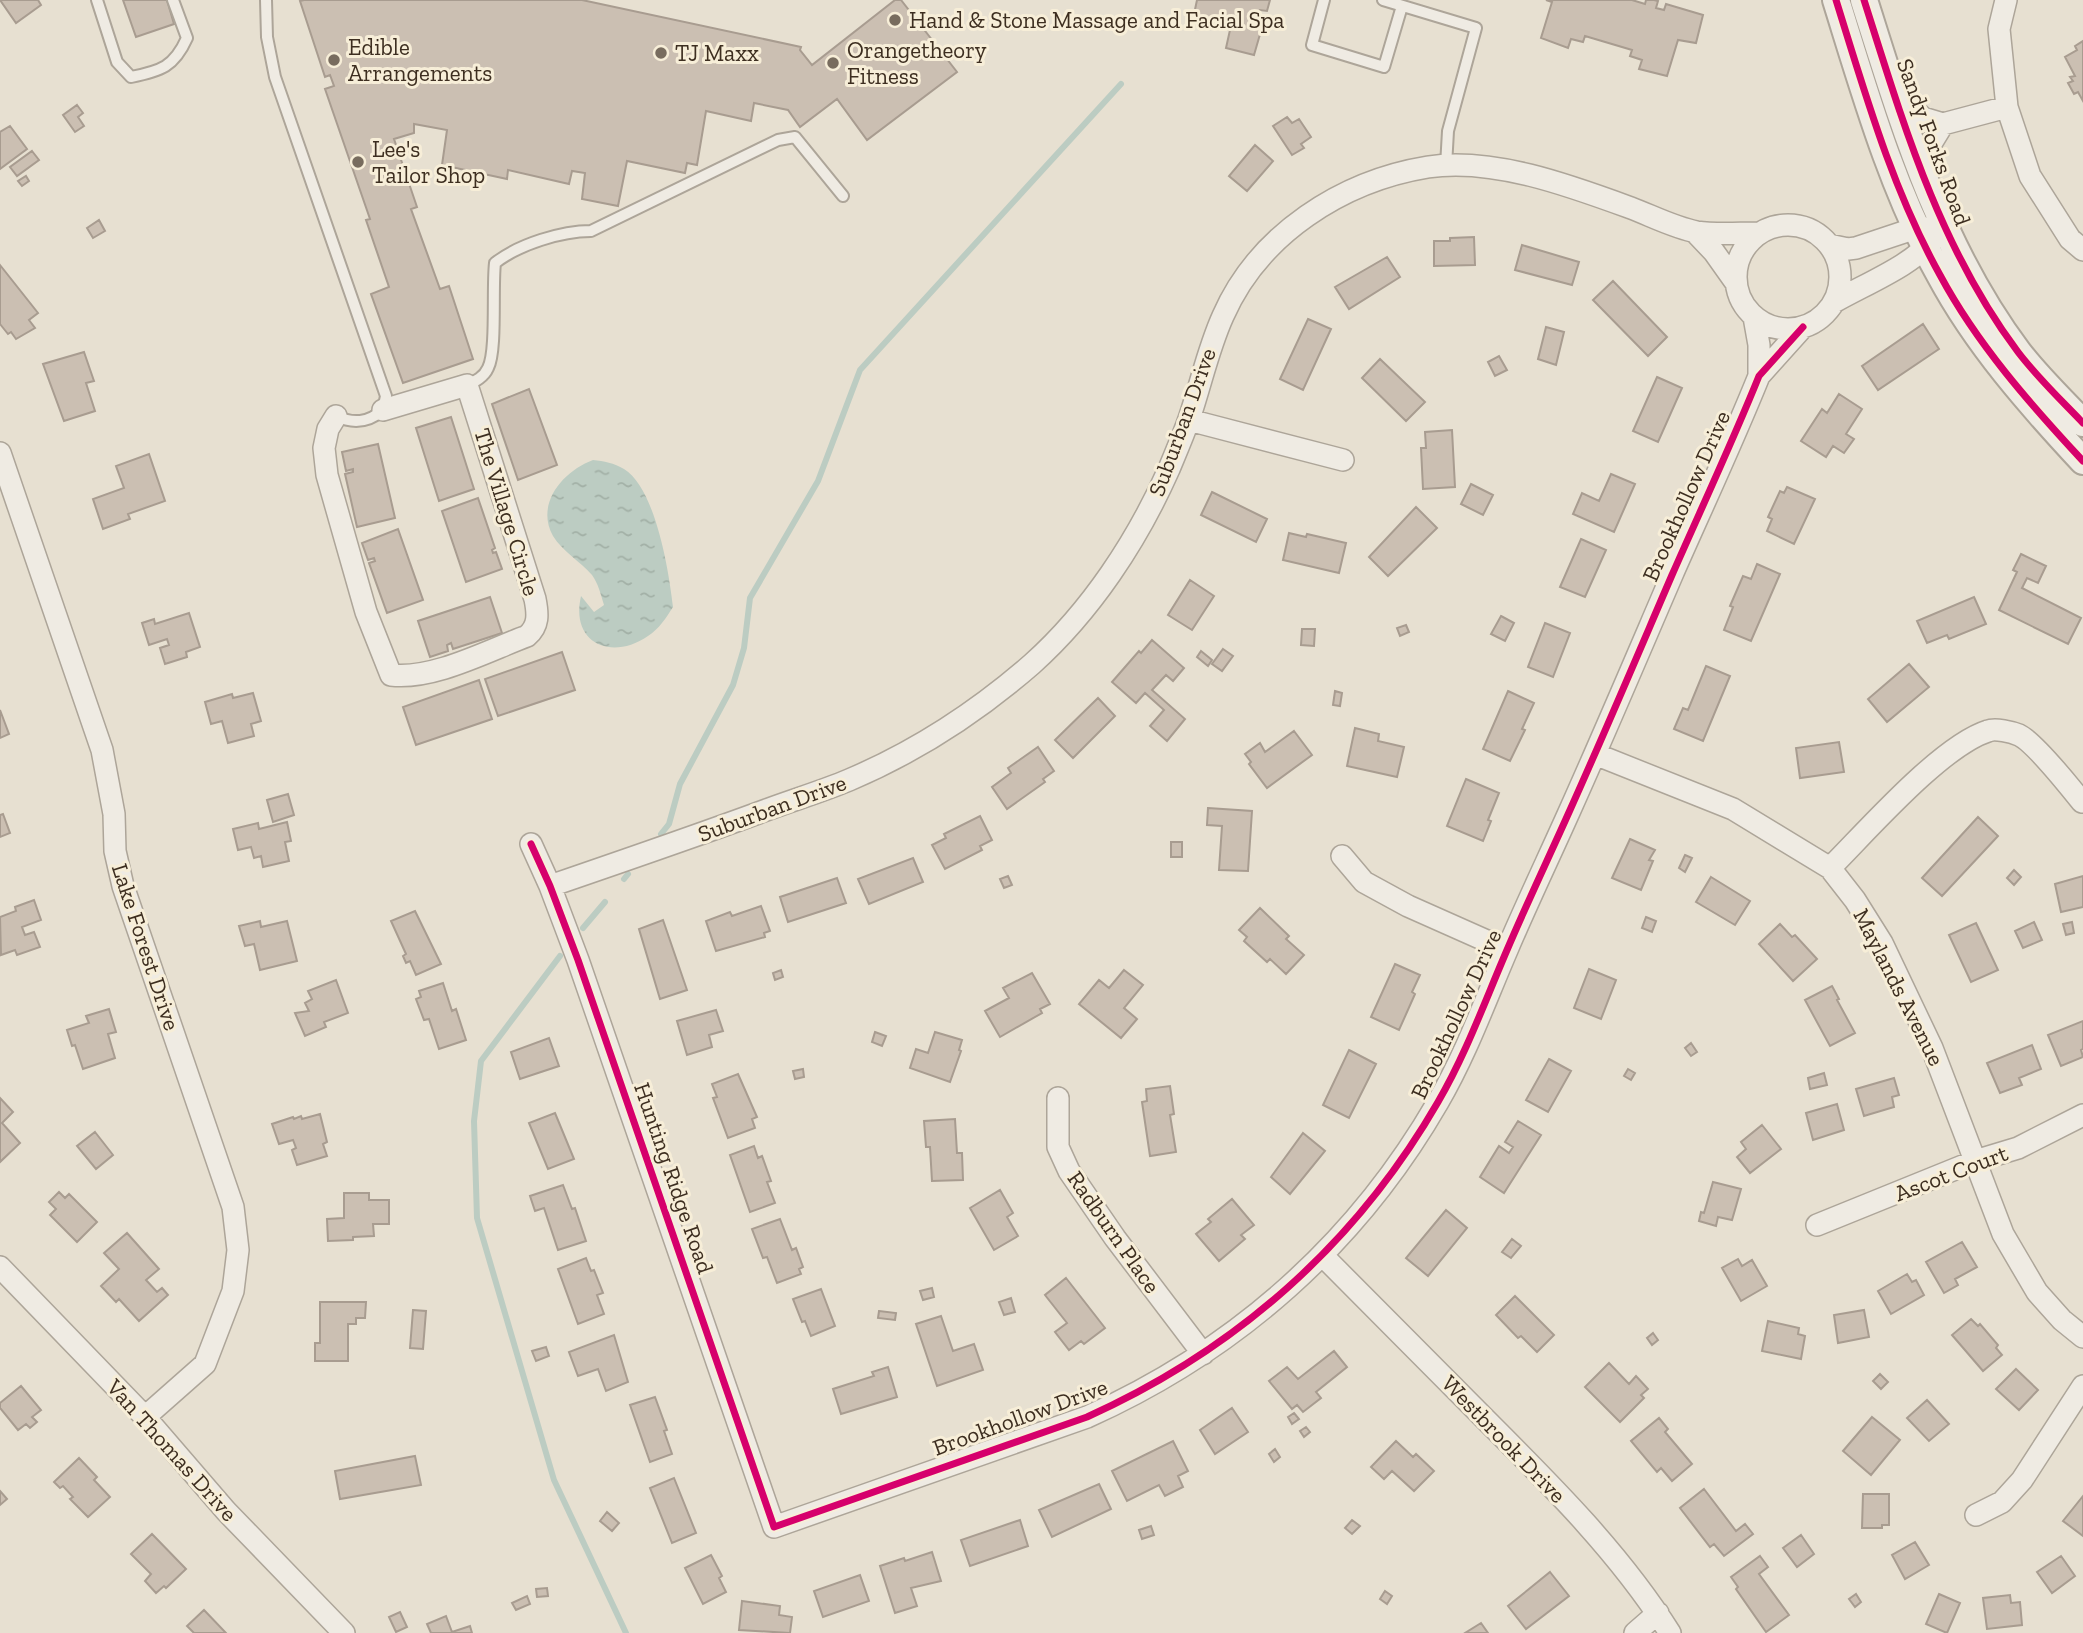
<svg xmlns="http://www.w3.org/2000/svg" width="2083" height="1633" font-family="'Zilla Slab',serif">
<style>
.water{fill:url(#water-ripples)}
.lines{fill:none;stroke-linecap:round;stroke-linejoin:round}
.stream{stroke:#bcccc2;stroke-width:6}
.building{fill:#cbbfb2;stroke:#a89c90;stroke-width:2}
.service-casing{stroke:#ada599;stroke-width:14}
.minor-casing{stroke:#ada599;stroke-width:24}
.tertiary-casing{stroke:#ada599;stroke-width:30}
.service{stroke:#efebe3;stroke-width:10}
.minor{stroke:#efebe3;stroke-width:21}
.tertiary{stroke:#efebe3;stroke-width:26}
.cycleway-casing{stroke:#f7eed8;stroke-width:11}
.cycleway{stroke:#d6006c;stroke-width:7}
.poi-dot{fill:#786c5e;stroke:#f7eed8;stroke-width:2.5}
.labels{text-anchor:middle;stroke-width:6;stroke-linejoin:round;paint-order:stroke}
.poi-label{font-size:23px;fill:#3d2e20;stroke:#f7eed8;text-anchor:start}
.street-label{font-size:23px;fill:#3d2e20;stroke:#f7eed8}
</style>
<defs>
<pattern id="water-ripples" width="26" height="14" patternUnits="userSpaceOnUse" patternTransform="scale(1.75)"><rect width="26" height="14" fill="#bcccc2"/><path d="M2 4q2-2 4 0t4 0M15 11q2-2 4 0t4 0" fill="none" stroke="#a2b0a6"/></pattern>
</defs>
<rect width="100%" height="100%" fill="#e7e0d1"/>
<path class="water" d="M593 460C604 461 614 463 624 469 656 489 669 572 673 607 666 618 659 629 648 636 612 661 570 644 581 596L594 612 604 605C601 595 598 583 592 575 581 562 562 551 553 536 535 504 563 471 593 460Z"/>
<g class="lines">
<path class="stream" d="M661 834 669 824 680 784 733 685 744 648 750 598 818 481 860 370 1121 84
M624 879 628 874
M583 928 605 902
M560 956 481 1061 474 1121 477 1218 554 1480 626 1633"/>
</g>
<path class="building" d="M0 0H38L41 5 16 23Z
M123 0H167L174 24 136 37Z
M304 0H582L801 47 800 50 812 65 895 0H901L957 72 867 140 837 99 800 127 788 110 754 103 751 121 706 111 697 165 687 163 685 173 627 161 618 206 582 199 585 173 572 171 569 184 508 170 507 179 442 165 447 130 414 124V133L394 139 417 207 411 209 440 289 449 286 473 359 403 383 371 294 389 287 366 220 370 219 325 89 334 86 330 75 325 77 300 1Z
M1197 0H1270L1267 11 1260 10 1259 15 1265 17 1254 55 1226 48 1230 30 1193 19Z
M1546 0H1632L1645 4 1646 0H1654L1658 1 1656 8 1664 10 1666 4 1703 15 1696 43 1678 40 1667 76 1639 69 1642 60 1630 56 1632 50 1585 36 1583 42 1571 39 1568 48 1541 38 1552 2Z
M2083 41V101L2078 92 2074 94 2068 83 2073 81 2070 77 2075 76 2065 57 2077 50 2075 46Z
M77 105 83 113 78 117 84 126 75 132 63 115Z
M1287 117 1292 123 1299 119 1311 137 1301 144 1304 148 1292 155 1273 126Z
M10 126 27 149 0 169V132Z
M1255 145 1273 161 1247 191 1229 176Z
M32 151 39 160 17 176 10 167Z
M26 176 29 181 22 186 18 181Z
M99 220 105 231 93 238 87 228Z
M1474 237 1475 265 1434 266V241H1450V238Z
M1522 245 1579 262 1572 285 1515 270Z
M1387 257 1400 277 1349 309 1335 287Z
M0 265 38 313 29 320 35 328 16 339 11 332 8 334 0 324Z
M1613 281 1667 337 1648 356 1593 300Z
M1308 319 1331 329 1303 390 1280 379Z
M1923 324 1939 349 1878 390 1862 366Z
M1546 327 1564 332 1556 365 1538 359Z
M84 352 94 381 86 383 95 411 64 421 43 364Z
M1499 356 1507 370 1495 376 1488 362Z
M1380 359 1425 402 1406 421 1362 378Z
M1657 377 1682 388 1658 442 1633 431Z
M529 389 557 465 518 480 492 404Z
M1839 394 1862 409 1846 434 1854 439 1844 453 1833 446 1826 457 1801 441 1822 409 1827 413Z
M451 417 474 489 439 501 416 428Z
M1452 430 1455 487 1423 489 1421 448H1426L1425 432Z
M378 444 395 518 357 527 345 474 353 472V469L346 471 342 452Z
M149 454 165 501 128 514 130 519 103 529 93 499 124 488 116 466Z
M1611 474 1635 484 1614 532 1573 514 1582 493 1599 501Z
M1471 484 1493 495 1483 515 1461 504Z
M1787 487 1815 499 1794 544 1767 531 1772 519 1768 517 1780 491 1784 493Z
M1212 492 1267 519 1256 542 1201 515Z
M478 498 495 548 492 550 493 553 496 552 502 569 466 582 442 511Z
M1416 507 1437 528 1388 576 1369 557Z
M398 529 423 600 387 613 369 563 375 561 374 558 368 560 362 543Z
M1289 533 1306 537 1307 534 1346 543 1339 573 1283 560Z
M1581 539 1606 550 1585 597 1560 587Z
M2021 554 2046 566 2038 583 2027 578 2022 588 2081 618 2068 644 1999 610 2017 572 2013 570Z
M1757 564 1780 574 1751 641 1724 630 1733 607 1730 606 1743 576 1751 579Z
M1190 580 1214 596 1192 630 1168 615Z
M490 597 502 633 453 649 451 643 447 645 448 651 430 657 418 621Z
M1974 597 1986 624 1949 639 1947 635 1927 643 1917 621Z
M189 613 200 647 186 652 187 657 165 664 160 648 169 645 167 639 149 645 142 623 154 619 155 624Z
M1501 616 1514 623 1505 641 1491 634Z
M1545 623 1570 633 1553 677 1528 667Z
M1406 625 1409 632 1400 636 1397 628Z
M1302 629H1315L1314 646 1301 645Z
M1152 640 1184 668 1173 681 1166 675 1152 690 1185 719 1167 741 1150 726 1164 710 1145 693 1136 703 1112 682 1139 651 1141 653Z
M1223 649 1233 656 1222 671 1212 664Z
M1201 651 1212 660 1208 666 1197 657Z
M562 652 575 690 498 716 485 679Z
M1909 664 1929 687 1887 722 1868 699Z
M1706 666 1730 676 1703 741 1674 729 1683 708 1688 710Z
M479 680 492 719 416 745 403 707Z
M1335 691 1342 693 1340 706 1333 705Z
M1508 691 1534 703 1522 729 1525 730 1510 761 1483 749Z
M253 693 261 721 251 724 254 736 228 743 222 721 211 724 205 702 232 694 233 698Z
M1098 698 1115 716 1073 758 1055 740Z
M0 710 9 734 0 738Z
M1355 728 1379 734 1378 741 1404 747 1397 777 1347 766Z
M1294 731 1312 755 1267 788 1249 764 1251 762 1245 754 1260 743 1265 752Z
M1839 742 1844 772 1800 778 1796 748Z
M1038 747 1054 771 1043 779 1045 782 1007 809 992 787 1011 773 1008 768Z
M1466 779 1499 793 1488 820 1491 821 1483 841 1447 826Z
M288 794 294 815 273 822 267 800Z
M1208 808 1252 811 1248 871 1219 870 1222 826 1207 825Z
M3 814 10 833 0 837V815Z
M980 816 992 840 980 846 982 850 945 869 932 845 946 838 944 834Z
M1978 817 1998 836 1942 896 1922 878Z
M287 822 291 841 285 842 289 861 263 867 261 856 254 858 251 847 238 850 233 829 258 823 259 829Z
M1630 839 1655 850 1649 860 1653 861 1641 890 1612 878Z
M1171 842H1182V857H1171Z
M1685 855 1692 858 1685 872 1679 868Z
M913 858 923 882 869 904 858 879Z
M2014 870 2021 877 2014 885 2007 878Z
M1008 876 1012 885 1004 888 1000 879Z
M2083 876V907L2061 912 2055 884Z
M1711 877 1750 901 1735 925 1696 902Z
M837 878 846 903 788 922 780 897Z
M34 900 41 920 22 927 25 935 34 932 40 947 17 955 15 950 1 955 0 917 16 911 15 907Z
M761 906 770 931 764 933 765 937 716 951 706 921 730 912 732 916Z
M1260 908 1289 936 1286 939 1304 955 1286 974 1270 959 1267 962 1244 941 1247 937 1239 930Z
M415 911 441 964 416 975 410 961 406 963 403 956 406 954 391 921Z
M1646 917 1656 921 1652 932 1642 928Z
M663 920 687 990 660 999 639 929Z
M260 921 261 927 287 921 297 961 260 970 254 944 245 946 239 926Z
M2034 922 2042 940 2023 948 2015 931Z
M2072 922 2074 933 2066 935 2063 924Z
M1976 923 1998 970 1971 982 1949 935Z
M1780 924 1792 937 1795 935 1817 959 1793 981 1759 944Z
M1395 964 1420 975 1412 992 1415 994 1399 1030 1371 1017Z
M1589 969 1616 980 1601 1019 1574 1008Z
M781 970 783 977 775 980 773 973Z
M1124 970 1143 985 1124 1008 1137 1019 1121 1038 1079 1004 1099 980 1109 988Z
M1032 973 1050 1004 1040 1009 1042 1013 1000 1037 985 1011 1009 998 1003 988Z
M336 980 348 1013 324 1022 326 1027 305 1036 295 1013 309 1011 305 1003 312 999 308 991Z
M443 983 452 1011 456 1009 466 1040 439 1049 429 1019 424 1020 416 999 421 997 419 991Z
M1832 986 1839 999 1837 1000 1855 1033 1830 1046 1805 1000Z
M109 1009 116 1032 108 1034 115 1058 83 1069 75 1045 72 1046 67 1030 89 1023 86 1016Z
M716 1010 723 1031 709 1035 712 1047 687 1055 677 1021Z
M2083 1021V1049L2081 1050 2083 1057 2061 1066 2048 1035Z
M875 1032 886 1036 882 1046 872 1042Z
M935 1032 962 1040 959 1050 961 1051 950 1082 910 1068 916 1049 928 1053Z
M549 1038 559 1066 520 1079 511 1052Z
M1691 1043 1697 1052 1691 1056 1685 1048Z
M2032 1045 2041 1069 2019 1078 2022 1085 2000 1093 1987 1063Z
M1349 1050 1376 1064 1349 1118 1323 1105Z
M1549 1059 1571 1071 1548 1112 1526 1100Z
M803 1069 804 1077 795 1079 793 1071Z
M1628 1069 1635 1073 1631 1080 1624 1076Z
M1824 1073 1827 1085 1810 1089 1808 1078Z
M738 1074 757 1117 752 1119 755 1128 728 1138 713 1098 717 1097 712 1084Z
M1894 1078 1899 1095 1892 1097 1894 1107 1864 1116 1856 1089Z
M1170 1086 1174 1114 1170 1115 1176 1152 1150 1156 1142 1102 1147 1101 1146 1089Z
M0 1098 13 1112 2 1123 20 1143 0 1162Z
M1837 1104 1844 1130 1813 1140 1806 1113Z
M555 1113 574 1159 548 1169 529 1123Z
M320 1114 327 1142 323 1144 327 1156 297 1165 292 1150 296 1148 293 1140 279 1144 272 1124 293 1117 294 1119 301 1116 302 1119Z
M955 1119 957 1153H962L963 1180 932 1181 930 1147H926L924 1121Z
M1518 1121 1541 1135 1504 1193 1480 1177 1499 1146 1509 1153 1513 1147 1505 1142Z
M1762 1125 1781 1149 1750 1173 1737 1157 1746 1149 1741 1142Z
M95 1132 113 1155 96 1169 77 1146Z
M1303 1133 1325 1151 1290 1194 1271 1177Z
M754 1146 758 1158 762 1156 771 1181 767 1182 775 1203 750 1212 730 1155Z
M1713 1182 1741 1189 1732 1220 1718 1217 1716 1226 1699 1221 1701 1212 1704 1213Z
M563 1185 572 1209 575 1208 586 1241 558 1250 544 1208 535 1211 530 1196Z
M1000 1190 1013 1213 1007 1217 1018 1236 994 1250 970 1208Z
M59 1192 65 1198 69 1194 97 1222 77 1242 50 1215 56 1209 49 1202Z
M344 1193H369V1200H389V1224H373L374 1236 353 1237V1240L328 1241 327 1219 344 1218Z
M1232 1199 1254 1225 1241 1235 1245 1239 1219 1261 1196 1234 1211 1222 1208 1219Z
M1446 1210 1467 1228 1428 1276 1406 1258Z
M780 1219 792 1250 796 1248 803 1267 799 1269 801 1274 777 1283 767 1257 763 1258 752 1229Z
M127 1233 159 1269 146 1280 157 1292 162 1288 168 1295 139 1321 119 1299 116 1302 101 1286 119 1269 104 1253Z
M1512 1239 1521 1246 1511 1258 1502 1252Z
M1962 1242 1977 1267 1955 1279 1958 1285 1944 1293 1926 1262Z
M586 1258 591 1271 594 1270 603 1293 597 1295 604 1314 578 1324 558 1269Z
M1738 1259 1742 1266 1752 1260 1767 1286 1741 1301 1722 1268Z
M1907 1274 1912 1282 1916 1280 1924 1295 1891 1314 1878 1291Z
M1066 1278 1105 1328 1084 1344 1081 1341 1069 1350 1055 1332 1067 1323 1045 1295Z
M932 1288 934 1297 923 1300 920 1291Z
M821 1289 835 1326 811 1336 805 1321 802 1322 793 1299Z
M1515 1296 1554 1335 1537 1352 1521 1336 1518 1338 1496 1315Z
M1011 1298 1015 1312 1004 1315 999 1302Z
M320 1302H366L365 1318H356V1324H348V1361H315V1343H320Z
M413 1310 426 1311 423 1349 410 1348Z
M1864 1310 1869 1337 1838 1343 1834 1315Z
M879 1311 896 1313 895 1320 878 1318Z
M941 1316 953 1351 974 1344 983 1370 937 1386 916 1324Z
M1971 1319 1978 1326 1980 1324 1998 1345 1996 1348 2002 1355 1983 1371 1952 1335Z
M1768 1321 1799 1328 1798 1334 1805 1336 1801 1359 1762 1351Z
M1653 1333 1658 1340 1652 1345 1647 1338Z
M614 1335 628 1382 606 1391 598 1369 578 1376 569 1352Z
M546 1347 549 1356 536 1361 532 1351Z
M1334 1351 1347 1367 1316 1392 1321 1398 1303 1412 1297 1405 1292 1409 1269 1381 1287 1367 1298 1379Z
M1609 1363 1629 1384 1636 1376 1648 1389 1641 1395 1644 1398 1620 1422 1585 1387Z
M888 1367 897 1397 841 1414 833 1389 874 1376 872 1372Z
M2016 1369 2038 1390 2019 1410 1996 1389Z
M1880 1374 1888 1382 1881 1389 1873 1381Z
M21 1386 41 1410 32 1417 37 1422 30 1428 26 1424 18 1430 0 1408V1403Z
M655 1397 667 1430 664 1431 672 1454 650 1462 630 1405Z
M1927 1400 1949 1424 1929 1441 1907 1418Z
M1232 1408 1248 1432 1215 1454 1200 1430Z
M1294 1413 1299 1419 1292 1424 1288 1417Z
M1872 1417 1900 1440 1871 1475 1843 1451Z
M1659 1418 1668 1429 1665 1432 1692 1464 1672 1481 1661 1468 1657 1472 1631 1441Z
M1306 1427 1310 1432 1304 1437 1300 1431Z
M1173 1441 1188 1471 1178 1476 1183 1487 1165 1496 1159 1485 1127 1501 1112 1471Z
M1396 1441 1413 1457 1416 1454 1434 1471 1414 1491 1392 1471 1384 1479 1371 1467Z
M1275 1449 1280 1457 1274 1462 1269 1454Z
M415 1456 421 1485 340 1499 335 1471Z
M79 1458 97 1477 94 1480 110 1497 88 1517 70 1499 73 1497 63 1486 60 1488 54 1482Z
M674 1478 696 1533 672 1543 650 1488Z
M1099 1484 1111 1509 1052 1537 1039 1510Z
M1704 1489 1736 1531 1745 1524 1753 1534 1724 1556 1714 1544 1710 1547 1680 1508Z
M0 1491 7 1499 0 1505Z
M1863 1494H1889V1525H1882V1528H1862Z
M2083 1496V1536L2063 1521Z
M607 1512 619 1523 612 1531 600 1521Z
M1020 1520 1028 1546 970 1566 961 1540Z
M1352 1520 1360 1526 1352 1534 1345 1528Z
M1151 1526 1154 1535 1142 1539 1139 1530Z
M152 1534 186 1569 166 1588 164 1586 156 1593 145 1581 151 1574 131 1554Z
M1801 1535 1814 1554 1797 1567 1783 1548Z
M1915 1542 1929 1565 1905 1579 1892 1555Z
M932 1552 941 1581 911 1588 917 1606 895 1613 880 1566 904 1558 905 1561Z
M711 1555 722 1576 719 1578 726 1592 703 1604 685 1568Z
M1760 1556 1768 1567 1759 1574 1789 1615 1766 1632 1736 1589 1738 1587 1731 1577Z
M2061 1556 2075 1576 2052 1593 2037 1572Z
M1550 1572 1569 1596 1526 1629 1508 1606Z
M860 1575 869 1601 823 1617 814 1591Z
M547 1588 548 1596 537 1597 536 1589Z
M1385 1591 1392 1596 1387 1604 1380 1599Z
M1856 1594 1861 1602 1855 1607 1849 1599Z
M1939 1594 1960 1603 1947 1633 1926 1624Z
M2010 1595 2011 1603 2020 1602 2022 1625 1987 1629 1983 1598Z
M527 1596 530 1604 516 1610 512 1603Z
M742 1601 780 1606 779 1615 792 1617 790 1633 739 1630Z
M204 1610 226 1633H194L187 1626Z
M400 1612 407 1627 396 1632 389 1617Z
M446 1616 452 1632 470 1626 472 1633H431L427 1624Z
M1481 1623 1488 1633H1465Z"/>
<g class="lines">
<g class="service-casing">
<path id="service" d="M97 0 117 62 131 77C161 71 174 67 187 38L173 0
M266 0 267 37 275 77 386 396 383 410C368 423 353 424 336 416
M1324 0 1312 45 1384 67 1402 6
M1383 0 1476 28 1448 131 1446 166
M467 385C476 381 484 377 488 368 497 351 492 288 495 263 519 244 562 231 591 231L778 140 795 137 843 196"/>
</g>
<g class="minor-casing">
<path id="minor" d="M2006 0 1999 29 2007 107 2030 176 2070 239 2083 250
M1894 91 1923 118 1943 124 2007 107
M1921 174 1932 142 1943 124
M1736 277a52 52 0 1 1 104 0a52 52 0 1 1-104 0Z
M1695 232 1714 252 1736 283
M1829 245 1848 249 1856 248 1916 228H1930
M1834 302C1865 284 1914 265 1935 237
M1754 317 1759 345V376
M336 416 328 429 324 448 327 475 366 612 391 675C433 680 487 651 527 636 539 626 538 614 535 599L467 385 383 410
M1189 420 1343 460
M0 453 102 750 114 814 115 851 123 886 233 1207 238 1250 233 1291 205 1364 145 1417
M1595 754 1733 809 1830 868 1855 900 1882 943 1932 1048 2003 1234 2037 1292 2062 1320 2083 1337
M531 844 550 886 578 960 774 1527 1087 1417C1236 1350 1356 1244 1438 1102 1466 1054 1485 1001 1507 950 1527 903 1549 857 1570 810 1605 732 1638 654 1672 575 1701 509 1732 443 1759 376L1803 327
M1342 856 1364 882 1408 906 1507 950
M1830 868C1868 830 1941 746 1988 731 1995 728 2012 732 2019 735 2034 742 2070 787 2082 802
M550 886C623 861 696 836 769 809 796 799 823 791 849 780 915 752 978 711 1032 664 1091 611 1137 541 1169 469 1176 452 1183 436 1189 419 1201 384 1208 349 1223 316 1259 234 1342 181 1428 167 1493 157 1571 186 1631 208 1652 216 1675 228 1697 232 1716 235 1738 233 1759 233
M1058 1098V1147L1069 1171 1115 1238 1203 1354
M1817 1225 1975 1161 2018 1148 2083 1115
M1323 1256C1378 1312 1434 1367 1489 1423 1554 1488 1621 1555 1670 1633
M0 1267 145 1417 226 1511 344 1633
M1976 1515 2002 1502 2022 1480 2083 1386
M1635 1633 1658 1613"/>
</g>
<g class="tertiary-casing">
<path id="tertiary" d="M1836 0C1865 93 1892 189 1940 275 1977 344 2030 404 2083 461
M1864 0C1903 123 1939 247 2018 352 2037 377 2061 400 2083 423"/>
</g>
<use href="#service" class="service"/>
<use href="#minor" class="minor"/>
<use href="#tertiary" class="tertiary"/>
<g class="cycleway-casing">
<path id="cycleway" d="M1836 0C1865 93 1892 189 1940 275 1977 344 2030 404 2083 461
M1864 0C1903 123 1939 247 2018 352 2037 377 2061 400 2083 423
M531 844 550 886 578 960 774 1527 1087 1417C1236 1350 1356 1244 1438 1102 1466 1054 1485 1001 1507 950 1527 903 1549 857 1570 810 1605 732 1638 654 1672 575 1701 509 1732 443 1759 376L1803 327"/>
</g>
<use href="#cycleway" class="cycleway"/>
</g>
<g class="poi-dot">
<circle cx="895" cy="20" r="7"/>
<circle cx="661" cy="53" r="7"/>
<circle cx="334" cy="60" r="7"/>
<circle cx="833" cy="63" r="7"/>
<circle cx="358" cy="162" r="7"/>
</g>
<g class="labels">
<g class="poi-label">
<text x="909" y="28">Hand &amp; Stone Massage and Facial Spa</text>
<text x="348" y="55">Edible<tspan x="348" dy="26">Arrangements</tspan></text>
<text x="847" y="58">Orangetheory<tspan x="847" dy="26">Fitness</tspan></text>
<text x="675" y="61">TJ Maxx</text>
<text x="372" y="157">Lee's<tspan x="372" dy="26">Tailor Shop</tspan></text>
</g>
<g class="street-label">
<text transform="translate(1934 142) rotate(70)" y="8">Sandy Forks Road</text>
<text transform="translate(1182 422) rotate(-70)" y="8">Suburban Drive</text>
<text transform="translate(1686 496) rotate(-66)" y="8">Brookhollow Drive</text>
<text transform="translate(507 512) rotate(73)" y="8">The Village Circle</text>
<text transform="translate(772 808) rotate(-20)" y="8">Suburban Drive</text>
<text transform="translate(146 947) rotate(72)" y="8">Lake Forest Drive</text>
<text transform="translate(1899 987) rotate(63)" y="8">Maylands Avenue</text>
<text transform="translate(1456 1014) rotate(-65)" y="8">Brookhollow Drive</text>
<text transform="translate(1951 1173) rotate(-21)" y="8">Ascot Court</text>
<text transform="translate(674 1178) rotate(71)" y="8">Hunting Ridge Road</text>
<text transform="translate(1114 1232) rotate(55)" y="8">Radburn Place</text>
<text transform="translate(1020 1417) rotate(-20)" y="8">Brookhollow Drive</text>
<text transform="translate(1504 1439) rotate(46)" y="8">Westbrook Drive</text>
<text transform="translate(172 1450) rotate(48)" y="8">Van Thomas Drive</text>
</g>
</g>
</svg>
